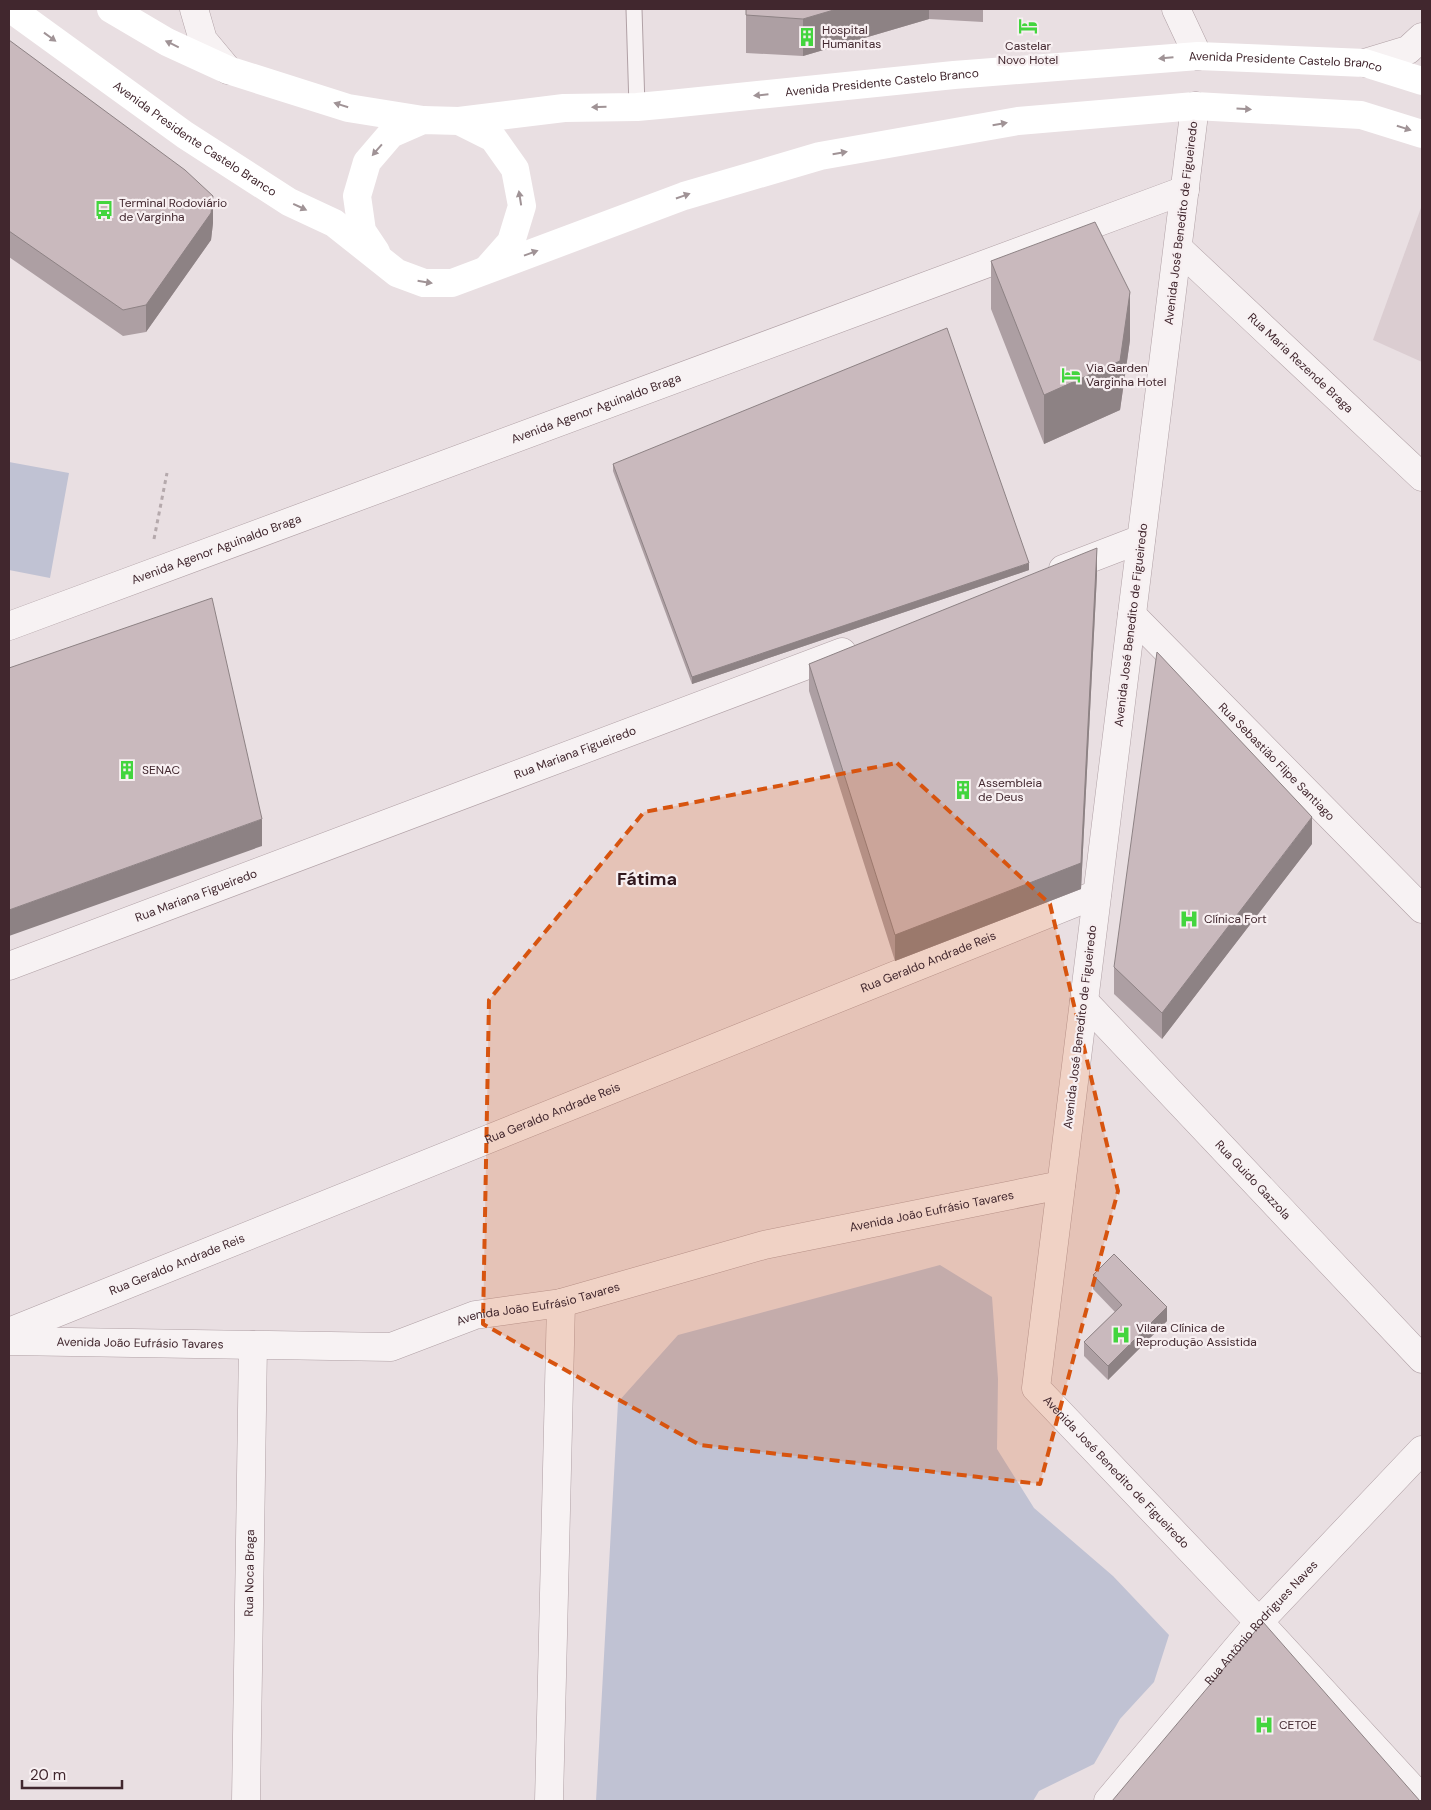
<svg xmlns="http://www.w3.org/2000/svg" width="1431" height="1810" font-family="'DM Sans',sans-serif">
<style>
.built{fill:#dbcdd1}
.green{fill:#c0c2d3}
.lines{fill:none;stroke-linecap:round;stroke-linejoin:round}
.service-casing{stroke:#b0a0a5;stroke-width:17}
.minor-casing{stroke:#b0a0a5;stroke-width:29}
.path{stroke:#b5a9ac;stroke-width:3;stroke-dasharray:4 4;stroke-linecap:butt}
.service{stroke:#f7f2f3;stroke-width:15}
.minor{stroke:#f7f2f3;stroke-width:28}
.secondary{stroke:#fff;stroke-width:28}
.wall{fill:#ad9fa3}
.shaded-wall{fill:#8d8284}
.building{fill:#c9b9bd;stroke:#8d8284}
.oneway{fill:#a09396}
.marked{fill:#d7540f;fill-opacity:0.2;stroke:#d7540f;stroke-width:4;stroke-dasharray:10 6;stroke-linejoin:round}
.labels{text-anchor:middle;stroke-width:4.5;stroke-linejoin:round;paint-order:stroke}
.poi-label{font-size:12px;fill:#41272e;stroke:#f7eff1;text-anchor:start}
.street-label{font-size:12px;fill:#41272e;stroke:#f7eff1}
.district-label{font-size:18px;font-weight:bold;fill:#32191f;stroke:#f7eff1}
</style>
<rect width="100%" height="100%" fill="#e9dfe2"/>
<path class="built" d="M1422 205V362L1373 340Z"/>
<path class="green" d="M9 462 69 473 50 578 9 570Z
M940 1265 992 1297 998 1379 997 1449 1034 1508 1113 1576 1169 1635 1154 1682 1120 1719 1094 1764 1039 1791 1033 1801H596L618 1402 678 1335Z"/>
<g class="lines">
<g class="service-casing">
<path id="service" d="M634 9 637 107"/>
</g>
<g class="minor-casing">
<g id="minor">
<path d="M194 9 203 40 228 70"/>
<path d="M1176 9 1198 56"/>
<path d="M1365 63 1408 50 1422 37"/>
<path id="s1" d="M1195 106 1036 1388 1259 1622 1422 1799"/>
<path id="s2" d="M1178 248 1422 477"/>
<path d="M1063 569 1141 539"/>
<path id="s3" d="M1132 615 1422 909"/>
<path id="s4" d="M9 626 1185 190"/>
<path id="s5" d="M9 966 842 652"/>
<path id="s6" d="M1084 1001 1422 1359"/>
<path id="s7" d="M9 1332 1097 894"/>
<path id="s8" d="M9 1341 391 1347 475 1315 561 1303 764 1245 1061 1185"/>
<path id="s9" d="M246 1801 253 1345"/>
<path d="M549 1801 561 1303"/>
<path id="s10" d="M1108 1801 1259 1622 1422 1450"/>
</g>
</g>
<path class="path" d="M154 539 167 473"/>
<use href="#service" class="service"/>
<use href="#minor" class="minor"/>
<g class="secondary">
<path id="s11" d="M11 9 185 135 289 202 334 223 397 273 424 283H452L684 196 820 156 1018 121 1195 106 1361 115 1422 134"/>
<path d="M111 9 167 42 228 70 348 108 423 120"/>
<path id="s12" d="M459 121 564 108 637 107 670 104 954 75 1198 56 1365 63 1422 81"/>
<path d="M376 252 362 231 357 196 367 162 391 134 423 120 459 121 493 138 515 169 522 206 511 242 488 268"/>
</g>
</g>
<path class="wall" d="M746 9H983V22L929 19 803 56 746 53Z
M9 40 213 223 211 240 146 332 123 336 9 257Z
M991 261 1130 340 1120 410 1044 444 991 309Z
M613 464 1029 570 692 684 613 471Z
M1097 574 1081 889 895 961 809 691V664Z
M1312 844 1162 1039 1114 994V967Z
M1093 1275 1167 1321 1108 1380 1084 1356V1342L1115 1312 1093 1289Z"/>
<path class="shaded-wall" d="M837 9H929V19L803 56V19Z
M213 196V223L211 240 146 332V305Z
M1130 292V340L1120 410 1044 444V395Z
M1097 548V574L1081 889 895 961V935Z
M1029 563V570L692 684V677Z
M1312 817V844L1162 1039V1013Z
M262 819V846L9 936V910Z
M1167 1307V1321L1108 1380V1366Z"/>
<path class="building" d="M746 9H837L803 19 746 15Z
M9 40 185 170 213 196 211 213 146 305 123 310 9 231Z
M1095 222 1130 292 1120 361 1044 395 991 261Z
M947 328 1029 563 692 677 613 464Z
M1097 548 1081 863 895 935 809 664Z
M212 598 262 819 9 910V668Z
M1157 652 1312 817 1162 1013 1114 967Z
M1114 1254 1167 1307 1108 1366 1084 1342 1122 1305 1093 1275Z
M1263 1622 1420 1801H1112Z"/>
<defs><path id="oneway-solid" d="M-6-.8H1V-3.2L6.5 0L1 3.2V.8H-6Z" transform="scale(1.25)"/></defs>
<g class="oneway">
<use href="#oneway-solid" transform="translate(50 37) rotate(36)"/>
<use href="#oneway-solid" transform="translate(172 44) rotate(-154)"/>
<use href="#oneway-solid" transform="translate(1166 58) rotate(175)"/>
<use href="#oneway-solid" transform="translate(761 95) rotate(174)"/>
<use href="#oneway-solid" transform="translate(341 105) rotate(-163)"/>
<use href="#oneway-solid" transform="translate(599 107) rotate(179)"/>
<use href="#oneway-solid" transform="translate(1244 109) rotate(3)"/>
<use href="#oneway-solid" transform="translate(1000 124) rotate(-10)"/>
<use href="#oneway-solid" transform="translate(1404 128) rotate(17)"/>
<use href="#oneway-solid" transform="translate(377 150) rotate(131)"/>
<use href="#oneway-solid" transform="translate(840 153) rotate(-10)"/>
<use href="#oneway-solid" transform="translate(683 196) rotate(-19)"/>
<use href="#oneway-solid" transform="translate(520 198) rotate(-99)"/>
<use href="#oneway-solid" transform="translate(300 207) rotate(25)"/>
<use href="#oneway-solid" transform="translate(531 253) rotate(-20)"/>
<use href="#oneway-solid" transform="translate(425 282) rotate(9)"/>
</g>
<path class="marked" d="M897 763 1050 904 1118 1191 1040 1484 700 1445 483 1324 489 1000 644 812Z"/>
<defs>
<g id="hotel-bare" transform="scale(1.5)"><path d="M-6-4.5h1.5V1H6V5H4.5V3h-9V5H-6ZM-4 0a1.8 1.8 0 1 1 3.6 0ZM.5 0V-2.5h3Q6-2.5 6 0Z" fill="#43d53e" stroke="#f7eff1" stroke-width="2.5" paint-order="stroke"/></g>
<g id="building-bare" transform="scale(1.5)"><path d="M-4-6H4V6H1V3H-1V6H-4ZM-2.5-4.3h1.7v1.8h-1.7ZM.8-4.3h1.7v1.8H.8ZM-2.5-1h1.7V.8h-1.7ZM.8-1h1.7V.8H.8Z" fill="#43d53e" stroke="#f7eff1" stroke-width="2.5" paint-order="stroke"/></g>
<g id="bus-bare" transform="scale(1.5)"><path d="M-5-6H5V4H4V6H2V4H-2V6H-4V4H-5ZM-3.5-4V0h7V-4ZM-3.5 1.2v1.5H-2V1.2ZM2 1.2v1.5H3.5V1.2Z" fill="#43d53e" stroke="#f7eff1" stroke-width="2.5" paint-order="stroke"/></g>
<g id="hospital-bare" transform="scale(1.5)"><path d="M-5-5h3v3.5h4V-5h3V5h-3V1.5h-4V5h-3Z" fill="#43d53e" stroke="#f7eff1" stroke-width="2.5" paint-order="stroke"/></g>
</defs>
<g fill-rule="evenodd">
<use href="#hotel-bare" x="1028" y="26"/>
<use href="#building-bare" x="807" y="37"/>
<use href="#bus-bare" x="104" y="210"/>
<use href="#hotel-bare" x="1071" y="375"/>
<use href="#building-bare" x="127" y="770"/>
<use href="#building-bare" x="963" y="790"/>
<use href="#hospital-bare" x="1189" y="919"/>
<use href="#hospital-bare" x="1121" y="1335"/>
<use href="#hospital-bare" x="1264" y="1725"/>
</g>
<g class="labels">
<g class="poi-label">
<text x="822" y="34">Hospital<tspan x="822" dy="14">Humanitas</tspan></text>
<text x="1028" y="50" text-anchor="middle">Castelar<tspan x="1028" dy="14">Novo Hotel</tspan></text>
<text x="119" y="207">Terminal Rodoviário<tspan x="119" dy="14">de Varginha</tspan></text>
<text x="1086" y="372">Via Garden<tspan x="1086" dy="14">Varginha Hotel</tspan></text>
<text x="142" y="774">SENAC</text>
<text x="978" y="787">Assembleia<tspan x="978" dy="14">de Deus</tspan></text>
<text x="1204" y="923">Clínica Fort</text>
<text x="1136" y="1332">Vilara Clínica de<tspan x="1136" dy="14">Reprodução Assistida</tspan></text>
<text x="1279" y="1729">CETOE</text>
</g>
<g class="street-label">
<text dy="4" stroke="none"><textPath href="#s12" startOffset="830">Avenida Presidente Castelo Branco</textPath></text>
<text dy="4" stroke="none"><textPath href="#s12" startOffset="425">Avenida Presidente Castelo Branco</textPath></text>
<text dy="4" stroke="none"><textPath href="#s11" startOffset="225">Avenida Presidente Castelo Branco</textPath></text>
<text transform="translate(1181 223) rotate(-83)" y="4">Avenida José Benedito de Figueiredo</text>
<text dy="4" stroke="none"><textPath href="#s2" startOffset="168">Rua Maria Rezende Braga</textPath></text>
<text dy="4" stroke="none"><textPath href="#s4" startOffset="626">Avenida Agenor Aguinaldo Braga</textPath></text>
<text dy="4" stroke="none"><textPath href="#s4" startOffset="221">Avenida Agenor Aguinaldo Braga</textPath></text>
<text transform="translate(1131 625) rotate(-83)" y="4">Avenida José Benedito de Figueiredo</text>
<text dy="4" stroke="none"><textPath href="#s5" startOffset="605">Rua Mariana Figueiredo</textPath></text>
<text dy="4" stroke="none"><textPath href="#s3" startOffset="206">Rua Sebastião Flipe Santiago</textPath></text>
<text dy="4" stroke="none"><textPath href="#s5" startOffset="200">Rua Mariana Figueiredo</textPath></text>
<text dy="4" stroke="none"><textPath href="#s7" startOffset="991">Rua Geraldo Andrade Reis</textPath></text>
<text transform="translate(1080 1027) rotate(-83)" y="4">Avenida José Benedito de Figueiredo</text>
<text dy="4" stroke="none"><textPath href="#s7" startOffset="586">Rua Geraldo Andrade Reis</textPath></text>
<text dy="4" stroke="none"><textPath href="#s6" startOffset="246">Rua Guido Gazzola</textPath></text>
<text dy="4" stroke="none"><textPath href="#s8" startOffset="941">Avenida João Eufrásio Tavares</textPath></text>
<text dy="4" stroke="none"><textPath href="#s7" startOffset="181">Rua Geraldo Andrade Reis</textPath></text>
<text dy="4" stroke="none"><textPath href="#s8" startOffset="536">Avenida João Eufrásio Tavares</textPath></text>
<text dy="4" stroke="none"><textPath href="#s8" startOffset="131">Avenida João Eufrásio Tavares</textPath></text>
<text dy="4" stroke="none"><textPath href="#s1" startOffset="1408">Avenida José Benedito de Figueiredo</textPath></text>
<text dy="4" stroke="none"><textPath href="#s9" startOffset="228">Rua Noca Braga</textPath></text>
<text dy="4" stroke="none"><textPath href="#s10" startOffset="235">Rua Antônio Rodrigues Naves</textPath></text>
</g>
<g class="district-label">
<text x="647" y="885">Fátima</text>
</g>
</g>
<rect width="1431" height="1810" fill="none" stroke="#41272e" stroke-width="20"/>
<path d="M22 1780v8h100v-8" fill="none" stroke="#41272e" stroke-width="2.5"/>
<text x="30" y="1780" font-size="15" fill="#41272e" stroke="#f7eff1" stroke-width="4" paint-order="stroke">20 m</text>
</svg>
